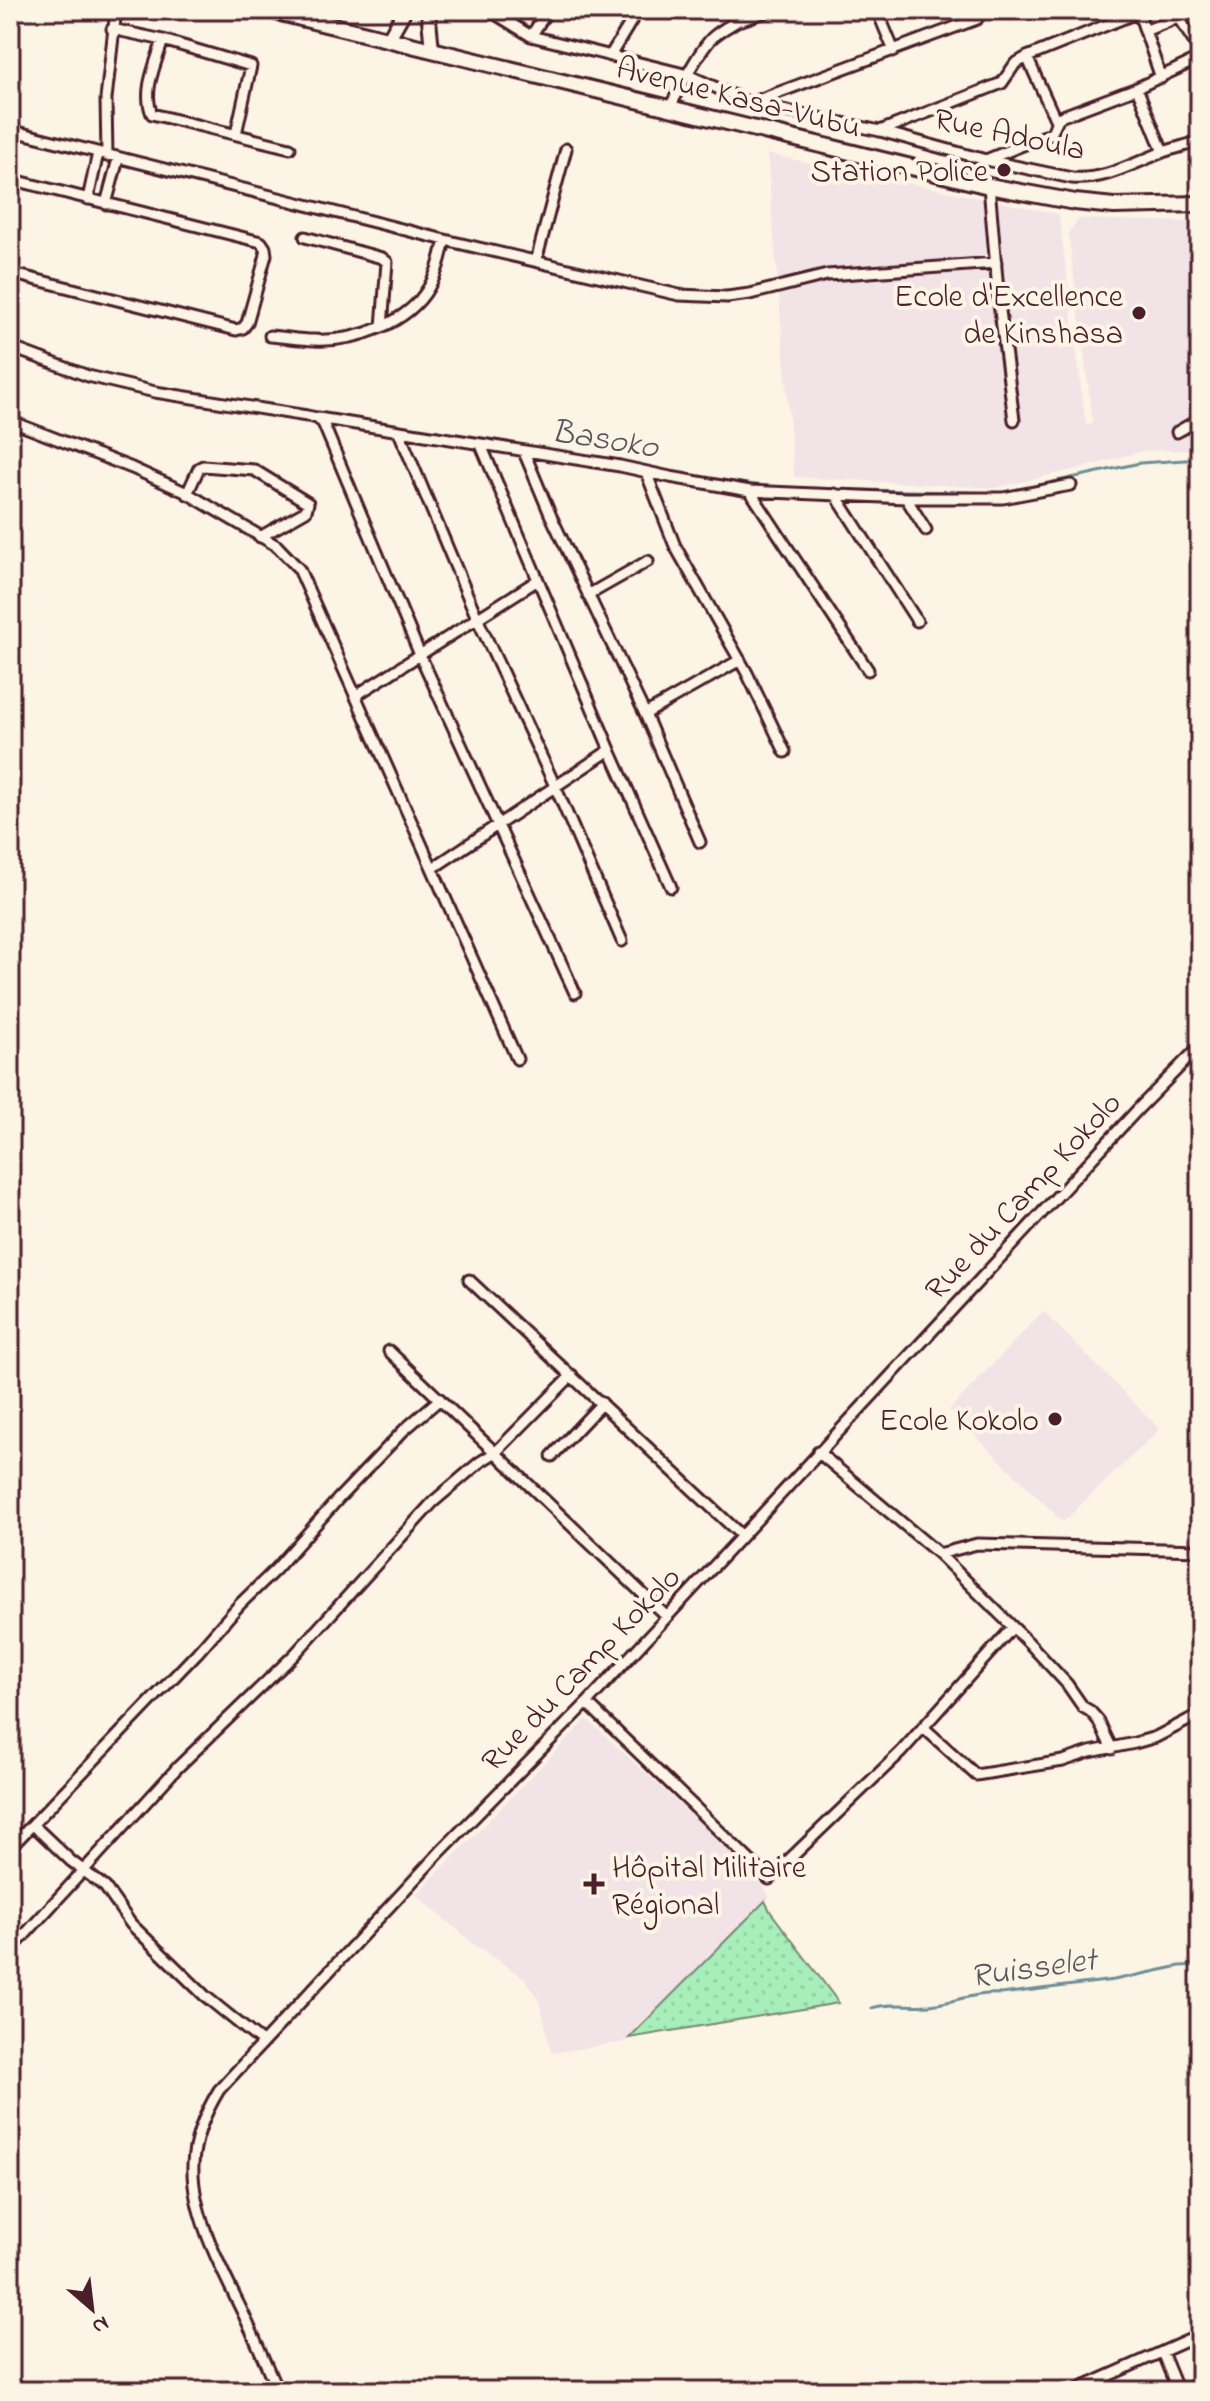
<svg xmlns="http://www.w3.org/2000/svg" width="1210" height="2401" font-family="'Indie Flower',sans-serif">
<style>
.built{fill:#f2e4e6}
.grass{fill:url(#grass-dots);stroke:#788672;stroke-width:2}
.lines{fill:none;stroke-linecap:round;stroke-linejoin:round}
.stream{stroke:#6d8d97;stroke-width:3}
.street-casing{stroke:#4a1f2b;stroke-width:15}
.secondary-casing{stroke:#4a1f2b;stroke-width:18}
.primary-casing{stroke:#4a1f2b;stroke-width:20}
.street{stroke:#fcf5e5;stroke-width:9}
.secondary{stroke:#fcf5e5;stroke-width:12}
.primary{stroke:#fcf5e5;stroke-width:14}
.poi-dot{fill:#4a1f2b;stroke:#fcf5e5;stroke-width:3}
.labels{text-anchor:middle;stroke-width:8;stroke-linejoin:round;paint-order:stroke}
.street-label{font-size:32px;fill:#4a1f2b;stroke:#fcf5e5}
.poi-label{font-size:32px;fill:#4a1f2b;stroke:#fcf5e5;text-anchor:end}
.water-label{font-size:34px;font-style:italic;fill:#5c5661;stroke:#fcf5e5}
</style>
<defs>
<pattern id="grass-dots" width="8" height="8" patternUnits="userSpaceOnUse" patternTransform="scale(2)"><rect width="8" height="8" fill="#a7eeba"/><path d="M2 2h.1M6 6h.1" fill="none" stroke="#91cca0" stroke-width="1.8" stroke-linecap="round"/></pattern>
</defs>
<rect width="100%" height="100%" fill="#fcf5e5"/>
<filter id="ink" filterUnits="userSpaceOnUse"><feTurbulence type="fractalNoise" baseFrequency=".0125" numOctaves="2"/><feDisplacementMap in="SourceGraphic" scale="16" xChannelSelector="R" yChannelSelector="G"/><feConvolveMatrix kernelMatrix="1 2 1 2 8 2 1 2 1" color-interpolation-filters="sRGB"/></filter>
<g filter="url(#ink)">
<path class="built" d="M767 154 1059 214 1086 425 1093 423 1068 233 1079 219 1200 222V450L1143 451 1090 466 995 488 794 477Z
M1043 1311 1160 1429 1063 1522 949 1410Z
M587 1719 755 1873 770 1897 625 2042 551 2053 542 2011 537 1996 524 1978 475 1945 416 1895Z"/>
<path class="grass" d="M765 1901 770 1911 839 2003 629 2038Z"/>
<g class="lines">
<path class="stream" d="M120 379 165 389 352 419
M667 472 767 487
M814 489 1002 493 1140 463 1200 459
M872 2008C891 2002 911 2007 930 2005 954 2002 977 1992 1001 1994L1114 1980 1180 1966 1200 1965"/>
<g class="street-casing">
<path id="street" d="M489 10 531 36 688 75 750 103 880 131 986 160 1072 178C1104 181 1134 163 1163 152 1175 148 1188 145 1200 141
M733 10 742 20 771 10
M877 10 894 51
M1138 10 1161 78
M1178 17 1200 51
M112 29 163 40 251 66 236 134
M1147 30 1197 10
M531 36 548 10
M163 40C156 63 142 91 152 114L290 148
M610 56 638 10
M1027 57 1056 121
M1137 88 1163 152
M750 103 977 19
M670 107C682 85 694 59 710 40 722 27 739 23 751 10
M10 130 445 240 679 295 727 297 750 294 827 275 996 263
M880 131 1002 83 1015 64 1027 57 1139 12
M107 156 106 99 116 10
M986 160 1050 134C1056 129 1054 122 1060 117L1137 88 1200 58
M10 179 261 242 265 248 266 255 247 323 243 328 236 330 10 273
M989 186 999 303 1014 420
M88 199 98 153
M106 204 118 159
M305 237 382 258 387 262 382 327
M536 261 566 149
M270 336C285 337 300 340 314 340 355 342 408 324 429 287 438 272 441 256 445 240
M10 347 88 376 155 392 307 416 317 418 323 423 420 655 575 993
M318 418 620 466 670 477 750 491 906 498H1003L1071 485
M10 421 132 468 185 492 277 546 299 569 517 1059
M399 432 477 618 555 786 622 941
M1177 432 1200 419
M524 452 550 514 645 714 700 842
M646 472 675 546 747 673 785 752
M750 491 868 670
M187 494 199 468 203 466 254 470 308 503 306 511 260 537
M835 494 917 621
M906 498 926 530
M588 595 648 561
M355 696 538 580
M645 714 740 660
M610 750 671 887
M433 868 610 750 481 445
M469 1280 741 1535
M389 1351 667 1617
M818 1452 939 1554 1029 1643 1067 1684 1083 1707 1090 1711 1098 1720 1112 1749
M552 1456 602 1403
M939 1554 977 1544 1200 1550
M587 1703 769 1879 901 1752 1013 1627
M923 1727 976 1775 1063 1761 1090 1752 1135 1743 1156 1737 1200 1714
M33 1825 71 1861 105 1887 131 1924 205 1996 262 2042
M10 1848 197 1653 240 1604 276 1569 339 1498 404 1430 440 1399
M10 1951 178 1767 294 1655 433 1502 480 1462 496 1452 572 1375
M1162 2352 1178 2391
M278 2391C266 2365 255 2338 242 2311 222 2270 191 2213 193 2165 194 2137 205 2113 219 2090L441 1851 587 1703 1140 1107 1200 1046
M1074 2391 1200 2335"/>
</g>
<g class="secondary-casing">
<path id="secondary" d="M428 10 432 49
M389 38 405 10"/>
</g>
<g class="primary-casing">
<path id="primary" d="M268 10 989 186 1075 202 1114 206 1200 204"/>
</g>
<use href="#street" class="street"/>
<use href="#secondary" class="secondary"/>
<use href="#primary" class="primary"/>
</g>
</g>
<g class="poi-dot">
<circle cx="1004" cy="170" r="8"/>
<circle cx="1139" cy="313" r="8"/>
<circle cx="1055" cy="1419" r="8"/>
<path d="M590 1872h8v8h8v8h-8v8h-8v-8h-8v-8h8z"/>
</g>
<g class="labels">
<g class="street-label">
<text transform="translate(739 96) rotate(14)" y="11">Avenue Kasa-Vubu</text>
<text transform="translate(1010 133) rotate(12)" y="11">Rue Adoula</text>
<text transform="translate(1022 1195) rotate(-47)" y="11">Rue du Camp Kokolo</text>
<text transform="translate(580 1668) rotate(-46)" y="11">Rue du Camp Kokolo</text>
</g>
<g class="poi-label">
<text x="988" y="181">Station Police</text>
<text x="1123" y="306">Ecole d'Excellence<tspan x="1123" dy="37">de Kinshasa</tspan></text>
<text x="1039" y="1430">Ecole Kokolo</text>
<text x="612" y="1877" text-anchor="start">Hôpital Militaire<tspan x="612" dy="37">Régional</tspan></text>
</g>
<g class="water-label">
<text transform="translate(605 437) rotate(9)" y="12">Basoko</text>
<text transform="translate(1033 1966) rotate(-8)" y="12">Ruisselet</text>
</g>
</g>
<rect width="1210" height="2401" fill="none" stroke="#fcf5e5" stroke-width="40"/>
<rect x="20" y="20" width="1170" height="2361" fill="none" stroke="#4a1f2b" stroke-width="3" filter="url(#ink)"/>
<g transform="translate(92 2309) rotate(152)" stroke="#fcf5e5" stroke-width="6" paint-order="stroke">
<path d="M0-6L14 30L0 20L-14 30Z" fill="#4a1f2b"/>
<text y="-12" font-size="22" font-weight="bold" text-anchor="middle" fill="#4a1f2b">N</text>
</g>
</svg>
